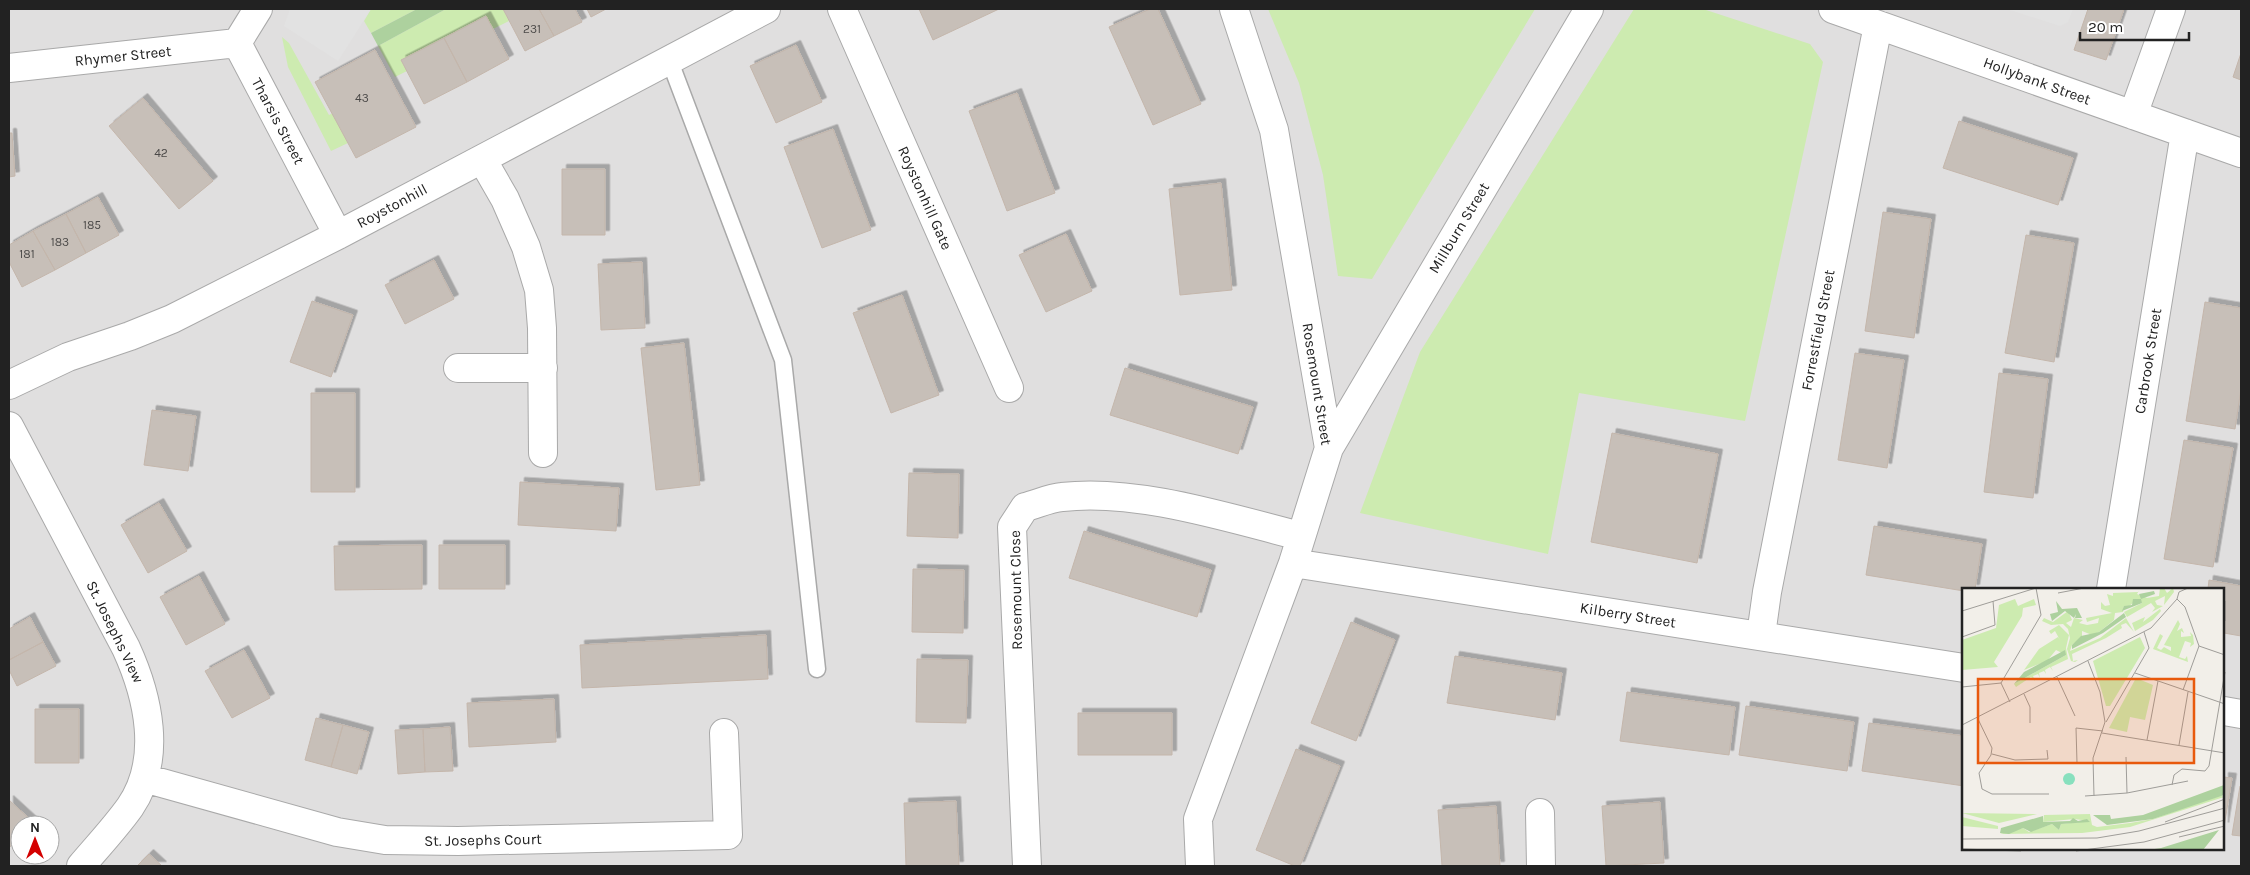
<svg xmlns="http://www.w3.org/2000/svg" width="2250" height="875" font-family="Karla,sans-serif">
<style>
.residential{fill:#e0dfdf;fill-rule:evenodd}
.grass{fill:#cdebb0}
.forest{fill:#add19e}
.parking{fill:#e2e2e2}
.building{fill:#c7bfb8;stroke:#c4b6ab;filter:url(#shadow)}
.lines{fill:none;stroke-linecap:round;stroke-linejoin:round}
.service-casing{stroke:#a9a9a9;stroke-width:19}
.minor-casing{stroke:#a9a9a9;stroke-width:30}
.service{stroke:#fff;stroke-width:16}
.minor{stroke:#fff;stroke-width:28}
.labels{text-anchor:middle;stroke-width:4.5;stroke-linejoin:round;paint-order:stroke}
.number-label{font-size:12px;fill:#4b4948}
.street-label{font-size:15px;fill:#222;stroke:#fff}
.inset-road{fill:none;stroke:#9f9d99;stroke-width:1}
.view{fill:#e8590c;fill-opacity:0.15;stroke:#e8590c;stroke-width:2.5}
.inset-edge{fill:none;stroke:#222;stroke-width:2.5}
</style>
<defs>
<filter id="shadow"><feDropShadow dx="4.5" dy="-4.5" stdDeviation="0" flood-color="#0004"/></filter>
</defs>
<rect width="100%" height="100%" fill="#f2efe9"/>
<path class="residential" d="M9 9H2241V866H9ZM1964 589H2224V849H1964ZM20 825H50V855H20Z"/>
<path class="grass" d="M371 9H417L371 33 364 21Z
M446 9H503L509 21 493 29 486 16 401 60 407 71 395 77 378 46Z
M1268 9H1535L1372 279 1338 276 1323 175 1299 83Z
M1634 9H1703L1810 44 1823 62 1745 421 1579 393 1548 554 1360 513 1420 352Z
M282 37 289 43 329 115 333 113 348 143 331 151 288 67Z"/>
<path class="forest" d="M417 9H446L378 46 371 33Z"/>
<path class="parking" d="M290 9H371L338 61 284 26Z
M2007 9H2073L2068 22 2060 26Z"/>
<path class="building" d="M503 9H539L554 36 525 51Z
M539 9H575L582 22 554 36Z
M587 9H606L591 17Z
M919 9H999L933 40Z
M1150 9H1158L1201 104 1153 125 1109 27Z
M2088 9H2124L2106 60 2074 50Z
M486 16 509 59 467 82 444 38Z
M444 38 467 82 424 104 401 60Z
M796 45 822 102 776 123 750 66Z
M375 50 416 127 356 158 315 82Z
M2241 53V80L2233 77Z
M1017 93 1055 193 1007 211 969 111Z
M143 98 213 181 179 209 109 126Z
M1959 121 2073 158 2058 205 1943 168Z
M833 129 871 230 822 248 784 147Z
M9 133H12L15 176 9 177Z
M562 169H605V235H562Z
M1221 183 1232 290 1180 295 1169 189Z
M98 197 119 235 86 253 66 214Z
M1883 212 1931 219 1914 338 1865 331Z
M66 214 86 253 55 270 33 231Z
M33 231 55 270 22 287 9 262V245Z
M1066 234 1092 291 1046 312 1019 255Z
M2026 235 2074 243 2054 362 2005 353Z
M434 260 454 299 405 324 385 285Z
M642 262 645 328 601 330 598 264Z
M902 295 939 395 891 413 853 313Z
M312 301 353 315 331 377 290 362Z
M2205 302 2241 308V389L2235 429 2186 421Z
M684 343 700 485 656 490 641 348Z
M1855 353 1904 360 1887 468 1838 460Z
M1125 368 1253 407 1238 454 1110 415Z
M1999 373 2048 379 2033 498 1984 492Z
M311 393H355V492H311Z
M152 410 196 416 188 471 144 465Z
M1612 433 1718 454 1697 563 1591 542Z
M2184 440 2233 448 2213 567 2164 559Z
M909 473 959 474 958 538 907 536Z
M520 482 619 488 616 531 518 525Z
M159 503 187 551 148 573 121 525Z
M1874 526 1982 544 1975 589H1964V591L1866 575Z
M1084 531 1211 570 1197 617 1069 578Z
M422 545V589L335 590 334 546Z
M439 545H505V589H439Z
M913 569 964 570 963 633 912 632Z
M199 576 225 624 186 645 160 597Z
M2209 580 2241 586V636L2224 633V589H2208Z
M30 617 43 642 9 660V629Z
M1351 622 1395 640 1356 741 1311 723Z
M766 635 768 679 582 688 580 645Z
M43 642 56 666 17 686 9 670V660Z
M244 650 270 698 232 718 205 671Z
M1455 656 1562 673 1555 720 1447 703Z
M917 659 968 660 966 723 916 722Z
M1627 692 1735 707 1729 755 1620 741Z
M554 699 556 742 469 747 467 703Z
M1746 706 1854 722 1847 771 1739 755Z
M35 709H79V763H35Z
M1078 713H1172V755H1078Z
M316 718 343 725 331 767 305 760Z
M1869 723 1964 736V786L1862 771Z
M343 725 369 732 357 774 331 767Z
M450 727 453 771 425 772 423 729Z
M423 729 425 772 398 774 395 730Z
M1296 749 1340 766 1300 866H1295L1256 850Z
M2224 777 2232 778 2224 827Z
M2240 786 2241 787V836L2232 835Z
M9 800 33 822 30 825H20V836L9 848Z
M956 801 959 866H906L904 803Z
M1660 802 1664 863 1606 866 1602 806Z
M1496 806 1500 866H1442L1438 810Z
M149 854 162 866H137Z"/>
<g class="lines">
<g class="service-casing">
<path id="service" d="M669 59 783 360 817 669"/>
</g>
<g class="minor-casing">
<path id="minor" d="M258 9 237 43 338 235
M842 9 1009 388
M1833 9 2241 153
M9 68 237 43
M2133 115 2171 9
M482 159 505 199 526 247 539 290 542 328 543 453
M458 368H543
M9 385 68 357 130 336 172 319 338 235 766 9
M9 426 126 648C148 696 163 759 130 807 115 828 97 847 81 866
M1329 448 1589 9
M1293 563 1964 668
M2111 589 2185 133
M1761 635 1767 592 1878 25
M2224 711 2241 714
M144 778 337 832 385 840 458 841 728 835 724 733
M1540 813 1541 866
M1027 866 1012 527 1025 507C1037 504 1050 498 1062 497 1135 488 1229 518 1300 536
M1200 866 1198 819 1293 563 1329 448 1274 130 1234 9"/>
</g>
<use href="#service" class="service"/>
<use href="#minor" class="minor"/>
</g>
<g class="labels">
<g class="number-label">
<text x="532" y="33">231</text>
<text x="362" y="102">43</text>
<text x="161" y="157">42</text>
<text x="92" y="229">185</text>
<text x="60" y="246">183</text>
<text x="27" y="258">181</text>
</g>
<g class="street-label">
<text transform="translate(123 56) rotate(-6)" y="5">Rhymer Street</text>
<text transform="translate(2037 81) rotate(20)" y="5">Hollybank Street</text>
<text transform="translate(278 121) rotate(62)" y="5">Tharsis Street</text>
<text transform="translate(925 198) rotate(66)" y="5">Roystonhill Gate</text>
<text transform="translate(392 206) rotate(-28)" y="5">Roystonhill</text>
<text transform="translate(1459 228) rotate(-59)" y="5">Millburn Street</text>
<text transform="translate(1818 330) rotate(-79)" y="5">Forrestfield Street</text>
<text transform="translate(2148 361) rotate(-81)" y="5">Carbrook Street</text>
<text transform="translate(1317 384) rotate(81)" y="5">Rosemount Street</text>
<text transform="translate(1016 590) rotate(-91)" y="5">Rosemount Close</text>
<text transform="translate(1628 615) rotate(9)" y="5">Kilberry Street</text>
<text transform="translate(115 632) rotate(64)" y="5">St. Josephs View</text>
<text transform="translate(483 840) rotate(-1)" y="5">St. Josephs Court</text>
</g>
</g>
<g transform="translate(1962 588)">
<rect width="262" height="262" fill="#f2efe9"/>
<path d="M198 0H202L205 5 211 0 212 4 202 17 203 8 193 13 195 17 201 18 190 24 193 20 189 15 165 29 162 24 180 15 176 11 166 19 162 18 161 24 153 25 152 32 137 44 130 47 120 43V49L110 57 108 63 138 50 164 30 172 44 164 35 159 37 160 40 144 50 110 66 111 73 116 72 113 74 109 73 105 61 108 50 106 41 101 36 89 37 80 33 82 30 91 34 106 23 110 32 104 35 109 39 112 30 121 32 117 35 125 37 136 35 137 30 125 34 124 30 150 25 139 21V14L143 18 148 17 145 6 151 8V5L176 4 178 1 175 6 185 10 197 8ZM53 11 56 18 72 11 74 17 61 20 60 28 32 74 36 79 0 82V52L34 40 37 17ZM198 21 199 23 191 32 173 43 170 35 183 29 181 34ZM216 32 218 36 215 43 220 40 222 45 219 43V49L229 48 228 44 231 47 232 56 228 59 229 55 223 53 217 69 223 71 225 68 226 74 191 61 198 46 201 48 195 60 199 62 202 59 209 63V59L202 57ZM97 37 107 47 104 60 106 71 89 79 91 83 88 79 83 82 84 86 82 83 77 85 78 90 76 86 71 88 73 93 69 89 54 99 52 96 104 67 94 62 85 73 62 82 77 61 96 49 98 52 93 43 89 46 87 43ZM178 49 183 60 148 118H144L131 73ZM174 90 191 97 183 132 168 129 165 144 147 140ZM257 207 262 209 168 239 120 245 38 246 61 240 67 244 90 236 97 242 99 236 128 233 112 231 81 234 82 227 128 226 130 237 135 239 168 235 191 231ZM0 225 75 226 37 235ZM0 229 36 238V241L0 238Z" fill="#cdebb0"/>
<path d="M192 3 193 6 179 11 180 15 160 23 162 18 170 17 171 11H179L177 6ZM94 13 100 21 115 20 120 30H113L114 26 112 30 103 23 90 33 88 26 96 24ZM162 25 164 29 141 45 110 61V57L119 48 137 44ZM103 62 104 67 52 96 62 84ZM262 197V207L191 231 145 237 131 227H148L149 231 181 227ZM81 228V234L108 233 111 230 116 233 125 231 128 234 99 236 97 242 90 236 69 244 61 240 47 246 38 245 39 240ZM257 242 241 262 180 263 199 260Z" fill="#add19e"/>
<path d="M101 191a6 6 0 1 1 12 0a6 6 0 1 1-12 0Z" fill="#88e0be"/>
<path class="inset-road" d="M96 5 122 0M215 11 223 19 237 58 221 102M263 13V33M0 23 74 0M0 49 33 37 31 13M237 58 263 67M126 73 138 104 143 134 131 170 132 208M173 85 263 116M95 89 113 128M0 99 39 95M62 106 68 119V135M48 114 39 95 79 27 74 0M15 129 30 160 29 167 17 185 20 201 30 206H87M144 134 187 60 182 44M0 137 189 40 215 11 217 4 226 0M140 145 263 165M185 152 196 93M217 157 226 104M30 166 53 172 86 171 85 162M164 169 165 205M115 175 114 140 141 143M210 197 212 187 220 181 243 183 247 178 263 84M123 208 165 205 226 193M203 234 263 211M217 249 263 238M0 251 135 250 177 243 263 220M0 261 59 263M114 263 182 254 263 232"/>
<path class="view" d="M16 91H232V175H16Z"/>
<rect width="262" height="262" class="inset-edge"/>
</g>
<rect width="2250" height="875" fill="none" stroke="#222222" stroke-width="20"/>
<g transform="translate(35 840)"><circle r="24" fill="#ffffff" stroke="#a7a7a7"/>
<path d="M0-4L9 19L0 12L-9 19Z" fill="#d40000"/>
<text y="-8" font-size="14" font-weight="bold" text-anchor="middle" fill="#222222">N</text>
</g>
<path d="M2080 32v8h109v-8" fill="none" stroke="#222222" stroke-width="2.5"/>
<text x="2088" y="32" font-size="15" fill="#222222" stroke="#ffffff" stroke-width="4" paint-order="stroke">20 m</text>
</svg>
